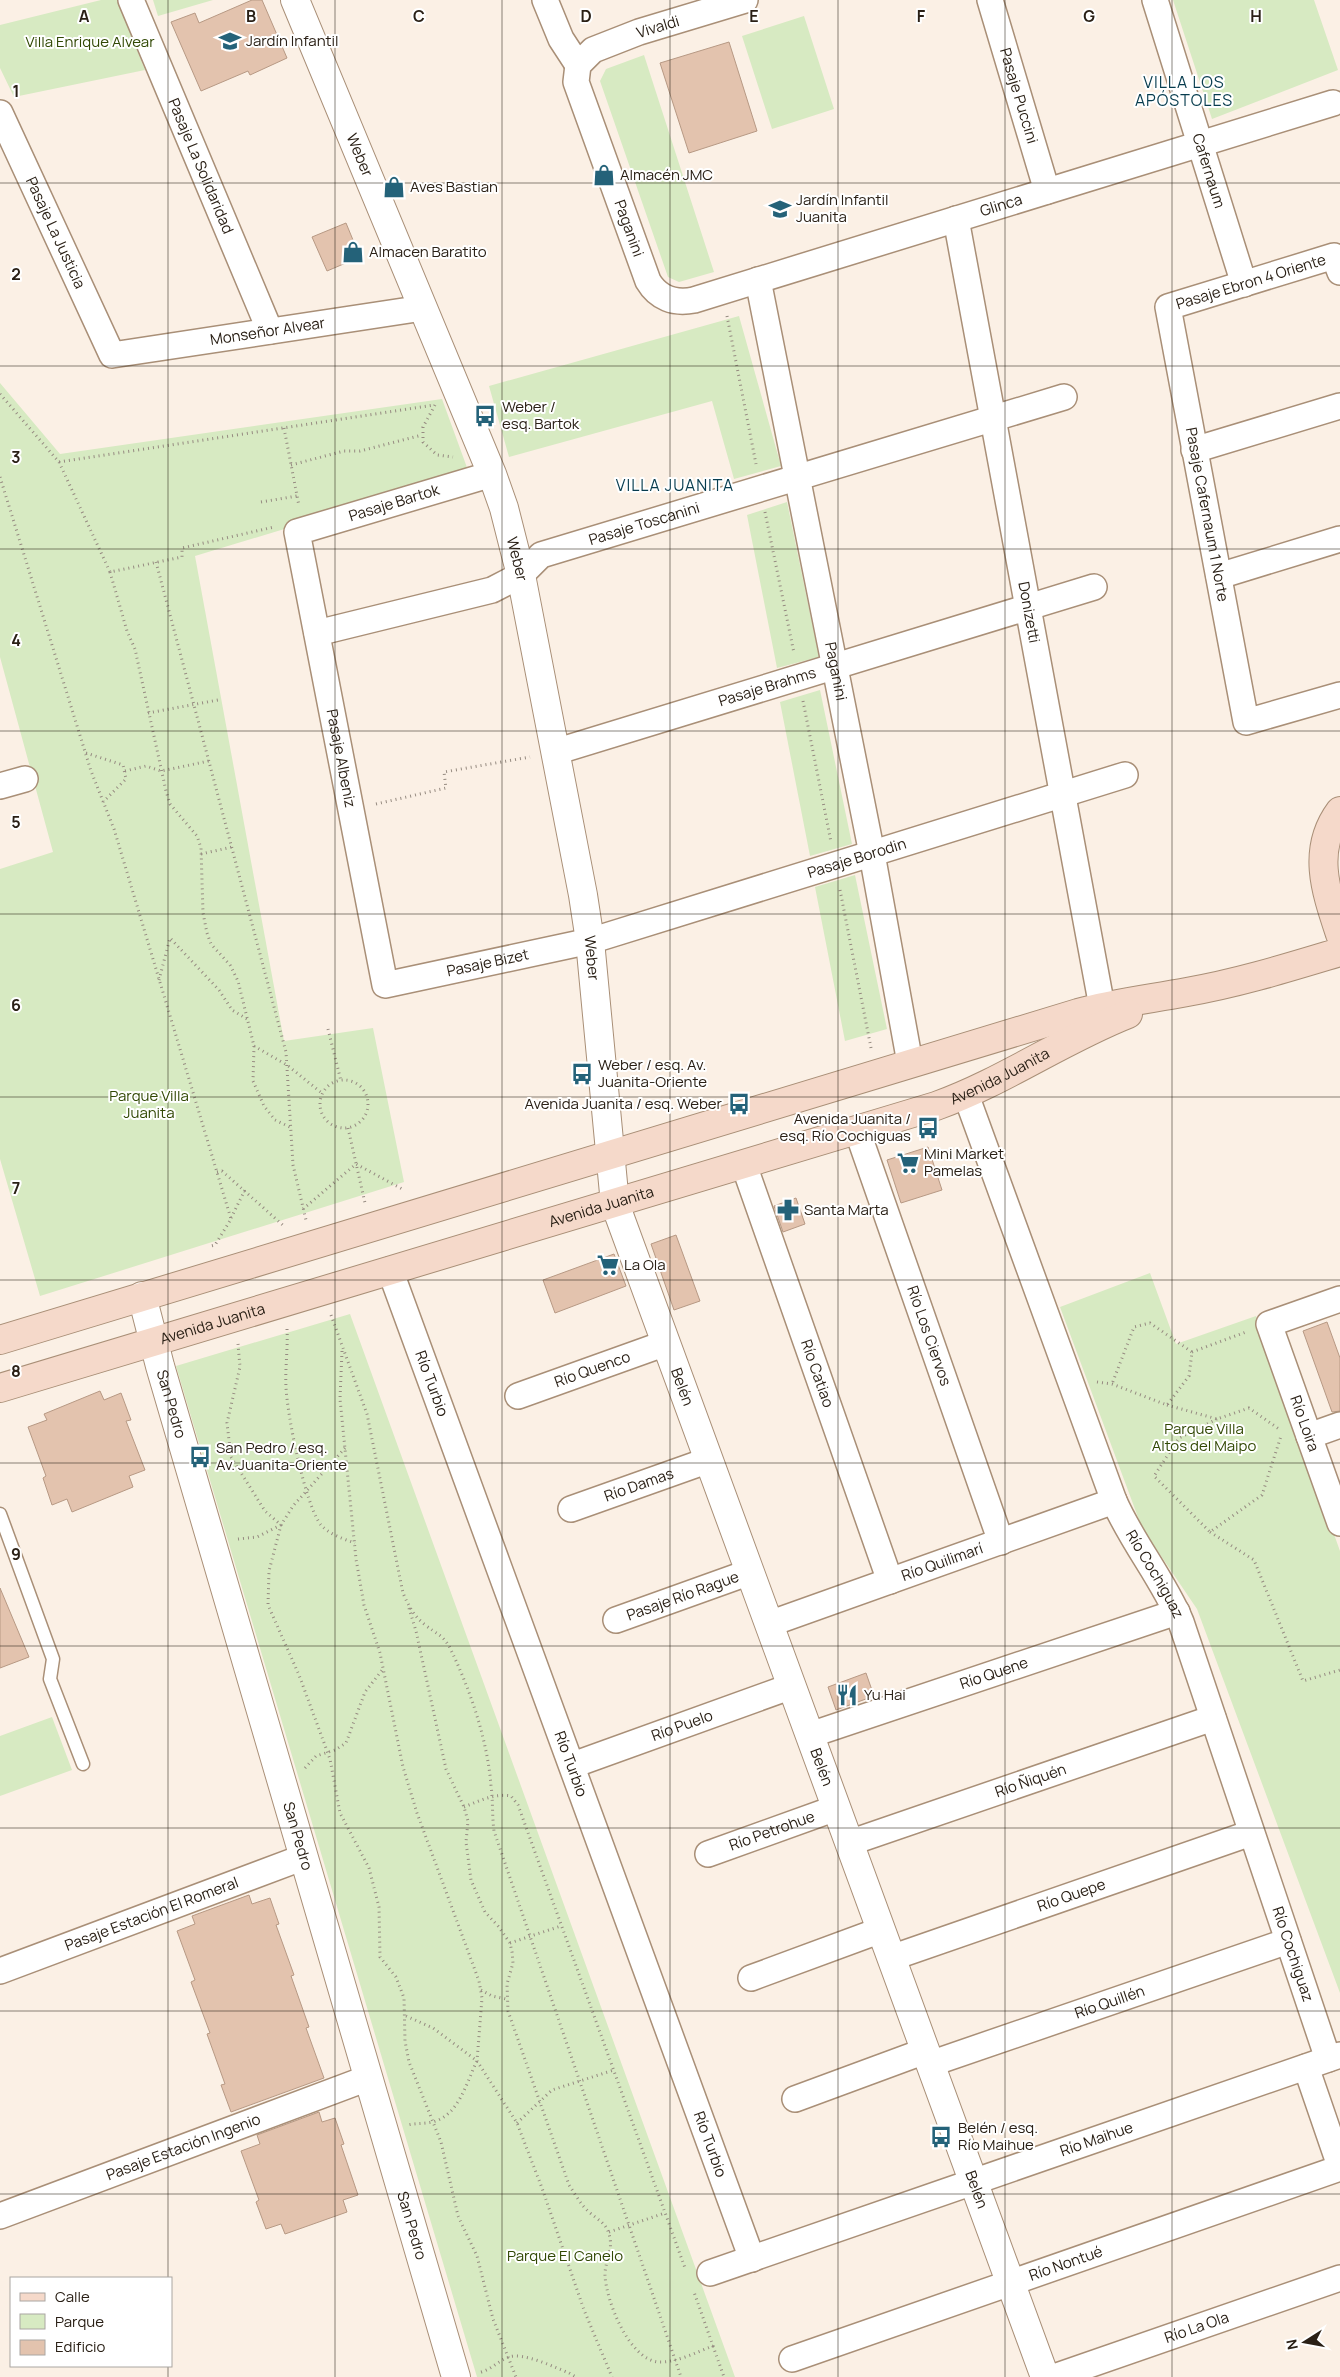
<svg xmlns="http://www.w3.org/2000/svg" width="1340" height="2377" font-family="Manrope,sans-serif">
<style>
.green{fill:#d7eac2}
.building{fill:#e3c3ae;stroke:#b79984}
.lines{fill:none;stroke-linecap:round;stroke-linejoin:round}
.service-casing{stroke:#a98f77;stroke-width:15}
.minor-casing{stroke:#a98f77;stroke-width:28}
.tertiary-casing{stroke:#a98f77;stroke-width:30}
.secondary-casing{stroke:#a98f77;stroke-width:30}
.path{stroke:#968b81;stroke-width:3;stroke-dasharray:1 4;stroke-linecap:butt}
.service{stroke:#fff;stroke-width:12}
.minor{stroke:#fff;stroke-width:25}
.tertiary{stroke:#fff;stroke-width:28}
.secondary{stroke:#f5d9ca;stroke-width:28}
.grid{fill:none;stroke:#2a2016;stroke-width:1;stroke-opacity:0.55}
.labels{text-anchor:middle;stroke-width:4;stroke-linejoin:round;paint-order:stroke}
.street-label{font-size:15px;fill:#2a2016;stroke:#fff}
.poi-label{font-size:15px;fill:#2a2016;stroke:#fff;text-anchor:start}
.park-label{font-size:15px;fill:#314804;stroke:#fff}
.neighbourhood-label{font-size:16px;letter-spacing:1px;fill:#073c4e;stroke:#fff}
.grid-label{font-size:16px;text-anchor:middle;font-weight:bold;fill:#2a2016;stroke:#fff;stroke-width:4;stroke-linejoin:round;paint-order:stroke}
</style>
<rect width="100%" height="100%" fill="#fbf0e5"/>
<path class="green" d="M101 0H117L145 70 14 97 0 68V25Z
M153 0H213L158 16Z
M1173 0H1314L1338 70 1212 119Z
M804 16 834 109 772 129 742 36Z
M644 55 714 272 679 282 668 277 600 81 606 69Z
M739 316 781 466 734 479 712 401 509 457 489 386Z
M0 383 60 454 442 399 469 473 195 556 284 1041 373 1028 404 1182 40 1296 0 1159V869L53 852 0 657Z
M787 502 819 657 777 668 747 515Z
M820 690 852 844 810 856 780 702Z
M855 875 887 1029 845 1041 815 887Z
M1150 1273 1176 1344 1256 1316 1340 1551V1993L1197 1609 1142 1528 1060 1307Z
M350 1314 735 2377H477L176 1366Z
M52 1717 72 1770 0 1796V1736Z"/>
<path class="building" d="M252 0H262L287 58 250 75 248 71 201 91 171 22 195 13 199 23Z
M729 42 757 131 689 153 660 63Z
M346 223 360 257 327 271 312 237Z
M928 1147 942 1190 901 1203 887 1160Z
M796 1198 805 1224 783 1232 774 1206Z
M676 1235 700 1301 674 1310 651 1244Z
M614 1254 626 1286 555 1313 543 1280Z
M1327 1322 1340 1358V1411L1332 1412 1303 1331Z
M100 1391 104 1400 121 1393 131 1420 126 1421 145 1470 129 1476 133 1487 72 1512 67 1499 52 1505 43 1478 46 1476 28 1427 47 1420 44 1414Z
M0 1588 29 1657 0 1668Z
M866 1673 874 1696 836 1710 828 1687Z
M249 1895 252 1904 270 1898 279 1924 276 1925 294 1975 291 1976 309 2027 306 2028 324 2078 231 2112 221 2085 225 2084 207 2034 210 2033 191 1982 195 1980 177 1931 195 1924 192 1916Z
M319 2112 322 2122 335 2118 344 2144 341 2145 358 2195 343 2200 347 2212 285 2234 281 2224 266 2229 256 2202 259 2200 241 2151 260 2144 257 2135Z"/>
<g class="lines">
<g class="service-casing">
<path id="service" d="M0 1514 53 1659 50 1679 83 1764"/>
</g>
<g class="minor-casing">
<g id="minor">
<path id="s1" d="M131 0 270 331"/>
<path d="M545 0 561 39 578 65"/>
<path id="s2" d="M745 0 639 32 593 50 578 65 576 82 648 281C658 298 674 304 694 300L1333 103"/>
<path id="s3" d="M990 0 1047 191"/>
<path id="s4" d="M1155 0 1244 284"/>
<path id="s5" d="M0 113 112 355 423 308"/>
<path id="s6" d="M956 219 1102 1007"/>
<path id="s7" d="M1340 272 1334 256 1168 307 1246 722 1340 695"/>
<path id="s8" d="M758 280 872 854 910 1063"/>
<path d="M1194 450 1340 406"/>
<path id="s9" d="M492 474 297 532 385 985 590 941 1125 775"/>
<path d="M1219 576 1340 539"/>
<path id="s10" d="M317 633 492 590 521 575 541 555 1064 397"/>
<path id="s11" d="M555 752 1094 587"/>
<path d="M0 786 25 779"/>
<path id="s12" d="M966 1095 1114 1501C1133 1544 1163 1579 1181 1622L1328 2059"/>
<path id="s13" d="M857 1130 1001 1542"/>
<path id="s14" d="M744 1165 890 1581"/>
<path id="s15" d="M390 1270 752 2259"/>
<path id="s16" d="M1340 1299 1269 1324 1340 1523"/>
<path id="s17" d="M518 1396 666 1343"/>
<path d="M1309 1436 1340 1425"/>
<path id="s18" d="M571 1509 709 1460"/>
<path id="s19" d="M616 1620 750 1572"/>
<path id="s20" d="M769 1624 1114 1501"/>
<path id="s21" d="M810 1735 1177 1612"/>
<path id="s22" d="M573 1765 792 1686"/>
<path id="s23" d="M849 1843 1213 1718"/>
<path id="s24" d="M708 1854 836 1808"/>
<path id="s25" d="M891 1958 1251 1833"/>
<path id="s26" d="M0 1971 304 1857"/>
<path d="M751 1978 881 1930"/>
<path id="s27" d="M930 2064 1288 1941"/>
<path d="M1306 2067 1340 2166"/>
<path d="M795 2099 925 2051"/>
<path id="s28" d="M0 2216 368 2078"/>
<path id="s29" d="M710 2273 1340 2055"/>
<path id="s30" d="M792 2359 1340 2168"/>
<path id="s31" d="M1054 2377 1340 2278"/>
</g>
</g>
<g class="tertiary-casing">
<g id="tertiary">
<path id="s32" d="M295 0 492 474 504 508 521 575 583 895 590 941 615 1204 1045 2377"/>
<path id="s33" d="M142 1296 160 1366 456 2377"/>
</g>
</g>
<g class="secondary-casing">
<g id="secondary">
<path d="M1340 811C1311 850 1326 892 1340 934"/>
<path d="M0 1340 1078 1013C1114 1003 1150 999 1187 992 1239 983 1290 967 1340 952"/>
<path id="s34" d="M0 1388 936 1106C1003 1082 1062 1040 1128 1014"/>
</g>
</g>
<path class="path" d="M727 316 756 464
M0 394 59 462 110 572 182 557V548L274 527
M435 405 423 427V442L437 455 453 457
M284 428 299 506
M59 462 434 405
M291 465 344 451H360L422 435
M0 477 91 771 114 829 231 1219 215 1245 211 1246
M261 502 297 496
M765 512 794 653
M156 562 286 1052 293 1165 306 1220
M110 572 127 631 135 649 166 791 170 804 197 836 201 848 203 913 207 933 211 944 230 965 238 981 254 1046 253 1081 264 1106 275 1120 290 1127
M803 701 831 842
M148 713 218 700
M86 753 123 765 126 779 103 802
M125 771 146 766 161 771 209 761
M376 804 446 788 444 772 530 757
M201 854 232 847
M840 890 871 1048
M159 980 170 938 219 990 232 1010 247 1019
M328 1029 341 1081
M254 1046 287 1065 323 1094
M320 1104a24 24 0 1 1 48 0a24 24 0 1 1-48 0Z
M348 1128 365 1203
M217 1172 222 1171 285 1227
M303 1209 356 1164 404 1190
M231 1218 245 1190
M331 1315 367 1414 403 1593C408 1605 414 1616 424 1624 436 1634 444 1635 451 1650 471 1692 487 1739 491 1785 493 1801 492 1816 494 1831L681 2377
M287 1329C288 1349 285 1368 286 1387 287 1414 305 1505 321 1525 329 1534 343 1539 355 1543
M342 1351 340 1399 356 1559 364 1605 380 1653 403 1767 417 1813 479 1981 482 1998 477 2061 517 2123 542 2188 584 2310 612 2377
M1192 1352 1246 1332
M1097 1382 1112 1384 1167 1405 1189 1376 1192 1352 1150 1323 1134 1327 1112 1384
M1167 1405 1217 1419 1249 1408 1279 1429
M1217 1419 1179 1438 1154 1476 1210 1532 1262 1495 1281 1436
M345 1448 293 1506 281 1525 269 1571 268 1605 299 1675 330 1759 340 1813 369 1868 379 1907 380 1957 396 1977 404 1998 405 2041 409 2062 441 2142 458 2216 477 2256 493 2319 516 2377
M1210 1532 1254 1560 1303 1681 1340 1670
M238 1539 257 1537 281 1525 265 1511 231 1457 227 1423 240 1367 238 1344
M409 1608 416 1631 446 1769 464 1807 468 1821 466 1842 471 1880 485 1912 498 1926 510 1943 512 1952 513 1963 507 1984 508 2011 569 2185C575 2194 581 2205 589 2212 598 2220 606 2223 609 2234 614 2250 605 2260 605 2275 606 2301 629 2359 658 2362 676 2363 697 2352 713 2346L694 2292
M305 1768 316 1756 335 1750 346 1743 365 1692 383 1669
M464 1807C479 1801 495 1793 511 1796L518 1805 685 2268
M510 1943 561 1926
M481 1990 492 1996 506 1999
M406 2016 433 2028 477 2061C466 2083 459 2116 432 2122 424 2124 416 2123 408 2125
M517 2123 552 2090 614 2070
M609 2232 665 2213
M713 2346 724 2377
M481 2372C492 2369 498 2361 509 2357 523 2352 554 2367 569 2373L576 2377"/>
<use href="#service" class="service"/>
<use href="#minor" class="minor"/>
<use href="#tertiary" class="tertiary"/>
<use href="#secondary" class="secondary"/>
</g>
<path class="grid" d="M168 0V2278M335 0V2377M502 0V2377M670 0V2377M838 0V2377M1005 0V2377M1172 0V2377M0 183H1340M0 366H1340M0 549H1340M0 731H1340M0 914H1340M0 1097H1340M0 1280H1340M0 1463H1340M0 1646H1340M0 1828H1340M0 2011H1340M0 2194H1340M168 2366V2377"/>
<defs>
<g id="school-bare" transform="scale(1.725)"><path d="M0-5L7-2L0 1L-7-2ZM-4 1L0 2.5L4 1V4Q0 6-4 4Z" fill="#246279" stroke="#fff" stroke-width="2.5" paint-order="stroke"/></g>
<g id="shop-bare" transform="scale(1.725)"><path d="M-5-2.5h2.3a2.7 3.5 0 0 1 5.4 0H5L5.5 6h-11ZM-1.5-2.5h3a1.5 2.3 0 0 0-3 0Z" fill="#246279" stroke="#fff" stroke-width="2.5" paint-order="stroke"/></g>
<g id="bus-bare" transform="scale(1.725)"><path d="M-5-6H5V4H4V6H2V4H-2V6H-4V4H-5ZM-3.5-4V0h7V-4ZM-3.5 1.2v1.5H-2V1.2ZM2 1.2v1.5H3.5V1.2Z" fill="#246279" stroke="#fff" stroke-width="2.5" paint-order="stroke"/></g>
<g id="supermarket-bare" transform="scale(1.725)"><path d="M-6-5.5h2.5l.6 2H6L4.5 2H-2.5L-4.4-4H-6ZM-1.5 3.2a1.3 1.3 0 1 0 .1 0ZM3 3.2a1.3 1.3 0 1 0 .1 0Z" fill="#246279" stroke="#fff" stroke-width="2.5" paint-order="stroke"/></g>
<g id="pharmacy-bare" transform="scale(1.725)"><path d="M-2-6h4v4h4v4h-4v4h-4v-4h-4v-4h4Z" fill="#246279" stroke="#fff" stroke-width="2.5" paint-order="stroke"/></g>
<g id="restaurant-bare" transform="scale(1.725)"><path d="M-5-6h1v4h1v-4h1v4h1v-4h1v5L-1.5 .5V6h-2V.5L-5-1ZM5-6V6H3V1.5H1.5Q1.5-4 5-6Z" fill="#246279" stroke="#fff" stroke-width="2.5" paint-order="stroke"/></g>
</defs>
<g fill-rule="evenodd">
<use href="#school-bare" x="230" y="41"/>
<use href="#shop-bare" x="604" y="175"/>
<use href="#shop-bare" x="394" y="187"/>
<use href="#school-bare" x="780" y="209"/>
<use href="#shop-bare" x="353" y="252"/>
<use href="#bus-bare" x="485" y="416"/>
<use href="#bus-bare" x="582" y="1074"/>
<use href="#bus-bare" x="739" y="1104"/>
<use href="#bus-bare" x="928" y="1128"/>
<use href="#supermarket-bare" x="908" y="1163"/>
<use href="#pharmacy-bare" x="788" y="1210"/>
<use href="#supermarket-bare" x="608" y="1265"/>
<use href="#bus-bare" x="200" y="1457"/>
<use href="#restaurant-bare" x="847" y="1695"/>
<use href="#bus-bare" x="941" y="2137"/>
</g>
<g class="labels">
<g class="street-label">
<text transform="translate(658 27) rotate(-17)" y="5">Vivaldi</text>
<text dy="5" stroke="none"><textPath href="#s3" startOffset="100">Pasaje Puccini</textPath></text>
<text dy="5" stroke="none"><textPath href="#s32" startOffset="168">Weber</textPath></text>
<text dy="5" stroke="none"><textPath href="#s1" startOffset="180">Pasaje La Solidaridad</textPath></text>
<text dy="5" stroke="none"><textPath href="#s4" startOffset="179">Cafernaum</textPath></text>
<text dy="5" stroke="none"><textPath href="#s2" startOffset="785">Glinca</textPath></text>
<text dy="5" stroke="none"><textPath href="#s2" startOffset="354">Paganini</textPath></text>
<text dy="5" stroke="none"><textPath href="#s5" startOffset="132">Pasaje La Justicia</textPath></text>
<text transform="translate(1251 282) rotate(-17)" y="5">Pasaje Ebron 4 Oriente</text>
<text dy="5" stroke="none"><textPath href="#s5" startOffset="424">Monseñor Alvear</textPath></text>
<text transform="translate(394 503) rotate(-17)" y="5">Pasaje Bartok</text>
<text dy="5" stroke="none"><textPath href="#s7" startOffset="402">Pasaje Cafernaum 1 Norte</textPath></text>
<text dy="5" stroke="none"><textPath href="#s10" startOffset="349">Pasaje Toscanini</textPath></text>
<text dy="5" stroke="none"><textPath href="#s32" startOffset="602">Weber</textPath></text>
<text dy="5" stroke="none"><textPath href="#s6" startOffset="400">Donizetti</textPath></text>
<text dy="5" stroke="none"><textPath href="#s8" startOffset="399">Paganini</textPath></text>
<text dy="5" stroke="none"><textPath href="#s11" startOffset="222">Pasaje Brahms</textPath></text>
<text dy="5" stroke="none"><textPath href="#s9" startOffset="434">Pasaje Albeniz</textPath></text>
<text dy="5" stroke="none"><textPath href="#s9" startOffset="1154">Pasaje Borodin</textPath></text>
<text dy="5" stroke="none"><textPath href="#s32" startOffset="1008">Weber</textPath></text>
<text dy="5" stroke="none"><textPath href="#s9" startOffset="770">Pasaje Bizet</textPath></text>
<text dy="5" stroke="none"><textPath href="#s34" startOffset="1048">Avenida Juanita</textPath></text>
<text dy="5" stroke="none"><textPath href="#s34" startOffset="628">Avenida Juanita</textPath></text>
<text dy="5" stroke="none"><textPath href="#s34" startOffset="222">Avenida Juanita</textPath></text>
<text dy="5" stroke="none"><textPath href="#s13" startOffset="218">Río Los Ciervos</textPath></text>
<text dy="5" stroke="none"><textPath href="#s17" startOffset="79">Río Quenco</textPath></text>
<text dy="5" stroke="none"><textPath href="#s14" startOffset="221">Río Catiao</textPath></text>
<text dy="5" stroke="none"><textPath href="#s15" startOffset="121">Río Turbio</textPath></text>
<text dy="5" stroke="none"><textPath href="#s32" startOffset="1450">Belén</textPath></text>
<text dy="5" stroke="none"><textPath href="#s33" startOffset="112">San Pedro</textPath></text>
<text dy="5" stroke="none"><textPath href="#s16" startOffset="181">Río Loira</textPath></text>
<text dy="5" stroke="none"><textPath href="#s18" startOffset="72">Río Damas</textPath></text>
<text dy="5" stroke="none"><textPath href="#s20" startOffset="184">Río Quilimarí</textPath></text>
<text dy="5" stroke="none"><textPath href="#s12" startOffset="516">Río Cochiguaz</textPath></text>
<text dy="5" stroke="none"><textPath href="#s19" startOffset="71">Pasaje Río Rague</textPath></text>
<text dy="5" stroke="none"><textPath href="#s21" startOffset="194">Río Quene</textPath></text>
<text dy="5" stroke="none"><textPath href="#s22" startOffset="116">Río Puelo</textPath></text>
<text dy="5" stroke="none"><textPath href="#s15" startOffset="526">Río Turbio</textPath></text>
<text dy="5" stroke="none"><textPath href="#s32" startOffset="1855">Belén</textPath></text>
<text dy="5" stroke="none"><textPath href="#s23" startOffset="192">Río Ñiquén</textPath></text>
<text dy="5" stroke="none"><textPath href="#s24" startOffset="68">Río Petrohue</textPath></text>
<text dy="5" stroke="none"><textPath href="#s33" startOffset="562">San Pedro</textPath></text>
<text dy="5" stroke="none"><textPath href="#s25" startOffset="191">Río Quepe</textPath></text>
<text dy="5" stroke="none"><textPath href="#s26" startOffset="162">Pasaje Estación El Romeral</textPath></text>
<text dy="5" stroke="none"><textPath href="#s12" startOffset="921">Río Cochiguaz</textPath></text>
<text dy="5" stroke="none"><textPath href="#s27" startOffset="190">Río Quillén</textPath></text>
<text dy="5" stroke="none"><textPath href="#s29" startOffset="409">Río Maihue</textPath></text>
<text dy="5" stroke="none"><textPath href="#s15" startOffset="931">Río Turbio</textPath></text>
<text dy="5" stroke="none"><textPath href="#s28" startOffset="196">Pasaje Estación Ingenio</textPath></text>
<text dy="5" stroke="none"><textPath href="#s32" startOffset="2305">Belén</textPath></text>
<text dy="5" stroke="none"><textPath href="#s33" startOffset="968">San Pedro</textPath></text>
<text dy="5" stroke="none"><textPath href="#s30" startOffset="290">Río Nontué</textPath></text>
<text dy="5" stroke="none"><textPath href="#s31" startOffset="151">Río La Ola</textPath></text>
</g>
<g class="poi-label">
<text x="246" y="46">Jardín Infantil</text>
<text x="620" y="180">Almacén JMC</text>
<text x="410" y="192">Aves Bastian</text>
<text x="796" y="205">Jardín Infantil<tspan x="796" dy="17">Juanita</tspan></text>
<text x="369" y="257">Almacen Baratito</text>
<text x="502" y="412">Weber /<tspan x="502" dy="17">esq. Bartok</tspan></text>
<text x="598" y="1070">Weber / esq. Av.<tspan x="598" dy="17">Juanita-Oriente</tspan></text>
<text x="722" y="1109" text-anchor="end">Avenida Juanita / esq. Weber</text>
<text x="911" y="1124" text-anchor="end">Avenida Juanita /<tspan x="911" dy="17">esq. Río Cochiguas</tspan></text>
<text x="924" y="1159">Mini Market<tspan x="924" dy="17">Pamelas</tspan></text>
<text x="804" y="1215">Santa Marta</text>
<text x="624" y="1270">La Ola</text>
<text x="216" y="1453">San Pedro / esq.<tspan x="216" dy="17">Av. Juanita-Oriente</tspan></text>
<text x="864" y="1700">Yu Hai</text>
<text x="958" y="2133">Belén / esq.<tspan x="958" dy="17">Río Maihue</tspan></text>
</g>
<g class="park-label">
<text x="90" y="47">Villa Enrique Alvear</text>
<text x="149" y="1101">Parque Villa<tspan x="149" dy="17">Juanita</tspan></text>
<text x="1204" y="1434">Parque Villa<tspan x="1204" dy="17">Altos del Maipo</tspan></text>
<text x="565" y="2261">Parque El Canelo</text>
</g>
<g class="neighbourhood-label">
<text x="1184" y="88">VILLA LOS<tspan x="1184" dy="18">APÓSTOLES</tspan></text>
<text x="675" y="491">VILLA JUANITA</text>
</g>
</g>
<g class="grid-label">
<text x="84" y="22">A</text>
<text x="251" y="22">B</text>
<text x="419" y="22">C</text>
<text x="586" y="22">D</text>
<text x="754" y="22">E</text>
<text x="921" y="22">F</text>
<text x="1089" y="22">G</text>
<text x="1256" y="22">H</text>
<text x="16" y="97">1</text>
<text x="16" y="280">2</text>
<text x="16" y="463">3</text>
<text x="16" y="646">4</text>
<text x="16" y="828">5</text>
<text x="16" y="1011">6</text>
<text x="16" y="1194">7</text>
<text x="16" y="1377">8</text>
<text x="16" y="1560">9</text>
</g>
<rect x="10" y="2277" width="162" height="90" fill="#ffffff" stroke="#aaa6a2"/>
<rect x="20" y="2293" width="25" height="8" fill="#f5d9ca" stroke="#aaa6a2"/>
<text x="55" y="2302" font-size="15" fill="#2a2016">Calle</text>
<rect x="20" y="2314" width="25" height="15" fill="#d7eac2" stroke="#aaa6a2"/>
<text x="55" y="2327" font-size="15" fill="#2a2016">Parque</text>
<rect x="20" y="2340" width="25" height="15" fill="#e3c3ae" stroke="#aaa6a2"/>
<text x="55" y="2352" font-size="15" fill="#2a2016">Edificio</text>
<g transform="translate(1305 2342) rotate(259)" stroke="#ffffff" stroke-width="4" paint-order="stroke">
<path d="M0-4L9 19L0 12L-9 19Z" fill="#2a2016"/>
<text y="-8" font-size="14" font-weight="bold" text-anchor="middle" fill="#2a2016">N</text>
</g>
</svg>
